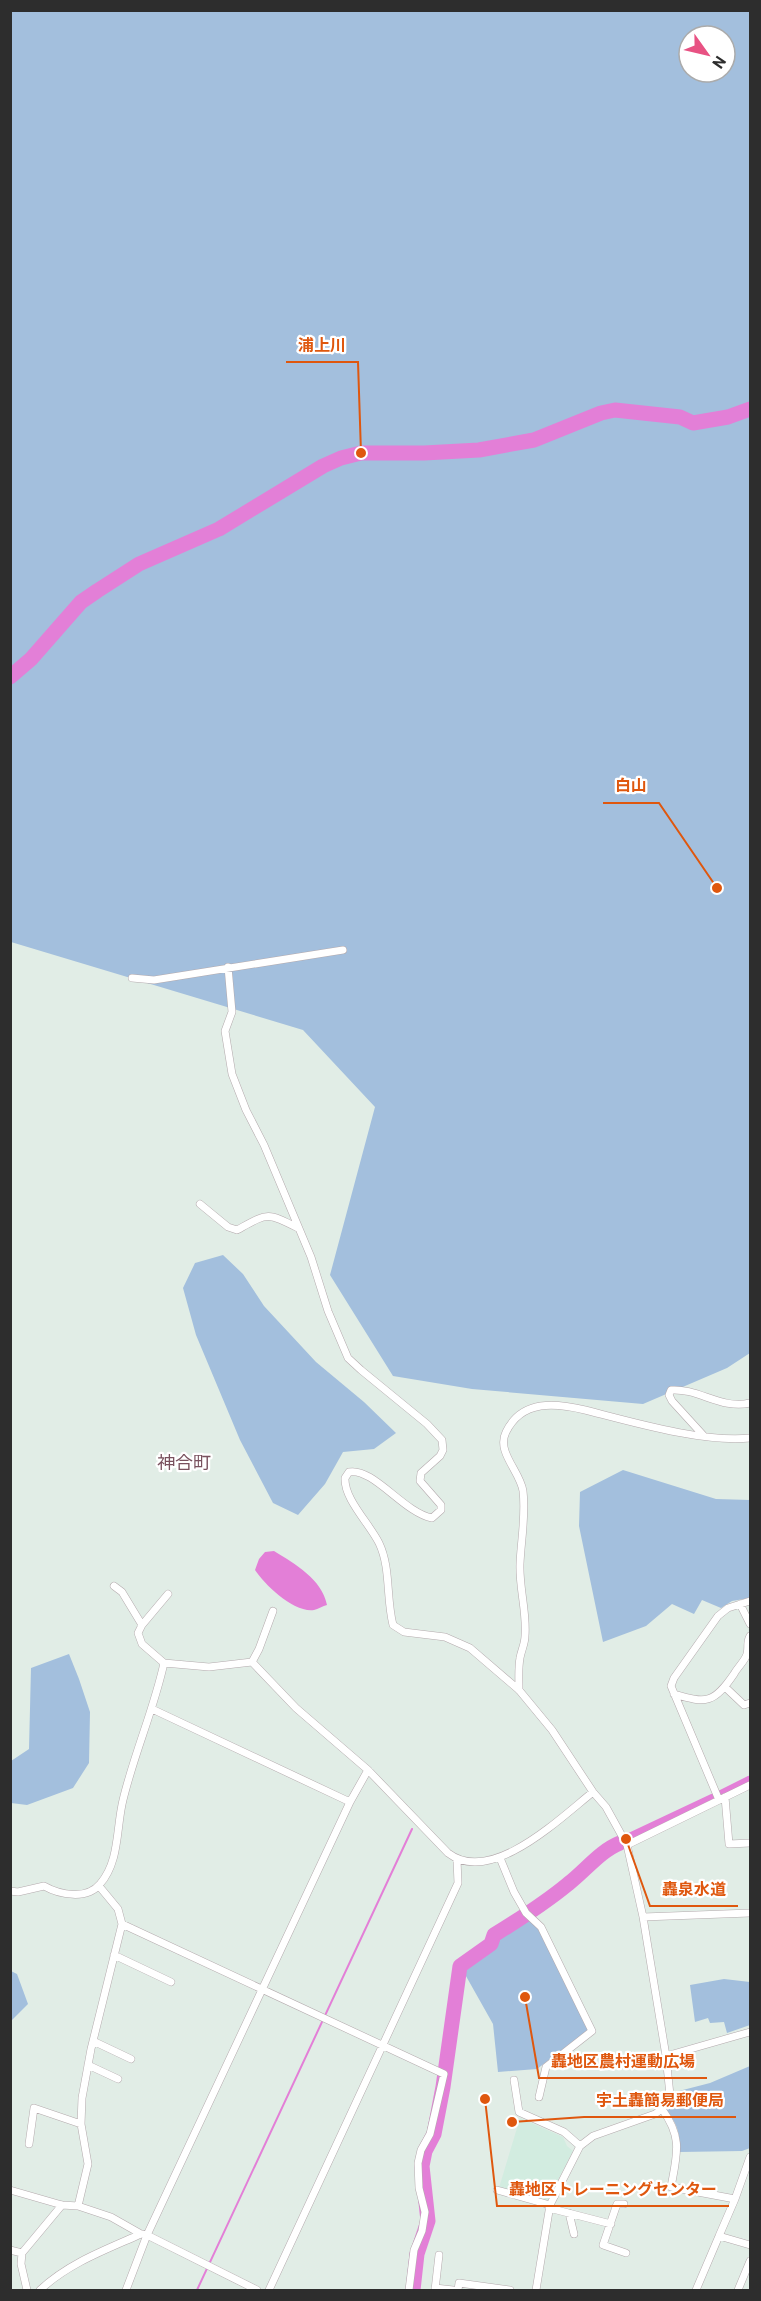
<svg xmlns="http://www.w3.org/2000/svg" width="761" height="2301" font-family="Barlow,'Noto Sans JP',sans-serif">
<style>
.education{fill:#d2ece0}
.green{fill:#a3bfdd;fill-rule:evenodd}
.water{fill:#e37fd7}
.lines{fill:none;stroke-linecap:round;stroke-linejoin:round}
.stream{stroke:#e37fd7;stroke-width:2}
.canal{stroke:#e37fd7;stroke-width:9}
.river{stroke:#e37fd7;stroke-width:15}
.street-casing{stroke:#b4aaad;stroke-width:8}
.street{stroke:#fff;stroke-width:7}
.labels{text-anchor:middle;stroke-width:4.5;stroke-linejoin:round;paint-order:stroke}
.quarter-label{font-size:18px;fill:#79515e;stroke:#fff}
.leader{fill:none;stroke:#df570e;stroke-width:2}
.callout-dot{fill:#df570e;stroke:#fff;stroke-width:2}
.callout-label{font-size:16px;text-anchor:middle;font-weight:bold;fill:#df570e;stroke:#fff;stroke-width:4.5;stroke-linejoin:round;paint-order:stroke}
</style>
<rect width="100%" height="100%" fill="#e1ede6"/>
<path class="education" d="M520 2118 563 2137 567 2146 573 2151 547 2201 499 2188Z"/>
<path class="green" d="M10 11H750V1353L727 1368 643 1404 472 1389 393 1376 330 1275 375 1107 303 1030 11 942ZM689 36H725V72H689Z
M223 1255 243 1274 264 1306 316 1362 364 1402 396 1433 374 1449 343 1452 325 1484 298 1515 273 1503 240 1440 196 1335 183 1288 195 1263Z
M623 1470 716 1499 750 1500V1598L732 1601 721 1608 702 1600 694 1614 672 1604 646 1626 603 1642 579 1526 580 1492Z
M69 1654 79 1679 90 1712 89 1763 73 1788 27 1805 11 1803V1761L29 1749 31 1668Z
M527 1917 539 1928 588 2030 537 2069 498 2072 493 2024 462 1969 497 1943 495 1937Z
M11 1971 17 1974 28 2004 11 2021Z
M724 1979 750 1982V2025L727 2033 724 2022 710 2023 708 2018 695 2022 690 1985Z
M750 2066V2148L742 2151 680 2152C680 2134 678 2124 666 2110L675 2092 710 2083Z"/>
<path class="water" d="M274 1551C295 1564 322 1579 327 1605 323 1606 318 1609 314 1610 294 1613 265 1585 255 1570L259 1559 265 1552Z"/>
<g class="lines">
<path class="stream" d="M197 2290 412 1829"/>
<path class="canal" d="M720 1795 750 1780
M626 1839 713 1798"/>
<path class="river" d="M10 677 31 659 81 602 97 591 139 564 219 529 323 466 341 458 361 453H424L479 450 534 440 601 413 615 410 680 417 693 423 728 417 750 409
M413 2290 417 2254 428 2221 422 2166 425 2151 434 2134 443 2087 460 1966 491 1944 494 1935C520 1919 545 1903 568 1884 586 1870 600 1851 620 1843"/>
<g class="street-casing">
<path id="street" d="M228 967 232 1012 225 1031 232 1074 246 1110 264 1145 311 1257 328 1311 348 1358 361 1370 427 1424 442 1440 443 1450 440 1456 421 1473 420 1481 441 1505V1510L432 1518C404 1513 373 1467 349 1472L345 1478C344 1499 369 1523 379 1543 391 1568 386 1598 393 1625L404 1632 445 1637 470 1648 519 1690 552 1730 593 1792 606 1807 627 1845 643 1917 666 2056 670 2095 662 2109 655 2114 593 2136 580 2146 550 2205 536 2290
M132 978 154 980 343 950
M200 1204 228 1227 237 1230C268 1213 266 1212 298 1228
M703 1435 672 1401 669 1395 671 1390C698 1388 722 1410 750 1403
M114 1586 122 1592 142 1625 138 1633 142 1644 164 1663
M740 1604 750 1624
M142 1625 168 1594
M252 1662 296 1708 368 1770 448 1853C491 1886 559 1819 593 1792
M252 1662 259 1649 273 1611
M725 1687 744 1705 750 1703
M519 1690C519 1680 518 1669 520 1658 521 1651 525 1644 525 1636 527 1612 519 1588 520 1564 521 1540 526 1515 523 1491 520 1471 496 1452 506 1432 522 1399 556 1403 585 1410 632 1422 704 1443 750 1438
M674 1694C707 1704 714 1703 734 1674 737 1668 745 1661 747 1654 749 1647 746 1643 750 1636
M152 1709 350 1802
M725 1797 729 1844 750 1843
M719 1800 671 1686 674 1678 718 1616 728 1608 750 1601
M627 1845 750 1785
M500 1858 514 1892 526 1913 541 1927 592 2031 546 2067 539 2097
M99 1886 118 1909 122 1924 91 2049 82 2098 81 2124 88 2164 78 2206 111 2217 141 2234 147 2235 257 2290
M10 1891 18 1892 44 1886C60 1895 87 1900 100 1884 120 1861 116 1828 123 1800 134 1754 154 1709 164 1663L209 1667 252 1662
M643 1917 750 1913
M122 1924 444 2074 430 2134 421 2150 418 2163 419 2188 425 2212 422 2231 414 2250 409 2290
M114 1955 171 1982
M93 2041 131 2059
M666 2056 750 2032
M88 2065 118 2079
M514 2080 519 2112 564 2132 580 2146
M662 2109C683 2138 677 2154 671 2187L735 2199 719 2236 750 2245
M29 2144 34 2108 81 2124
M10 2190 62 2205 78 2206
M497 2190 550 2205
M735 2199 750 2157
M624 2204H617L603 2245 626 2253
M549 2208 611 2224
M569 2213 574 2234
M10 2250 22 2253
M435 2288 453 2290
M27 2290 21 2264 22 2253 62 2205
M40 2290C69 2263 105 2250 141 2234
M126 2290 147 2235 350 1802 368 1770
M269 2290 458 1883 457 1860
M435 2290 439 2255
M458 2290 459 2283 510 2290
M696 2290 719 2236
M738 2290 750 2261"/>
</g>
<use href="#street" class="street"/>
</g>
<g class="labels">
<g class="quarter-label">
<text x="184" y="1469">神合町</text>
</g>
</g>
<path class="leader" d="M361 453L358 362H286M717 888L659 803H603M626 1839L650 1906H738M525 1997L539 2078H707M512 2122L584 2117H736M485 2099L497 2206H729"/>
<g class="callout-dot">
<circle cx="361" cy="453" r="6"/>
<circle cx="717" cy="888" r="6"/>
<circle cx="626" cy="1839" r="6"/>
<circle cx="525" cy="1997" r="6"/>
<circle cx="512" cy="2122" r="6"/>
<circle cx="485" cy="2099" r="6"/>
</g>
<g class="callout-label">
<text x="322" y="351">浦上川</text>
<text x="631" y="791">白山</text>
<text x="694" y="1895">轟泉水道</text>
<text x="623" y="2067">轟地区農村運動広場</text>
<text x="660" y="2106">宇土轟簡易郵便局</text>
<text x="613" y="2195">轟地区トレーニングセンター</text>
</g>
<rect width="761" height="2301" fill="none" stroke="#2d2d2d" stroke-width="24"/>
<g transform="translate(707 54) rotate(124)"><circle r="28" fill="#ffffff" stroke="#ababab" stroke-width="1.5"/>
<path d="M0-4.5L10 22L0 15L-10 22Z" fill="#e85283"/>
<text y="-9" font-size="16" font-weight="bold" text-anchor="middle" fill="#2d2d2d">N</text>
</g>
</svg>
